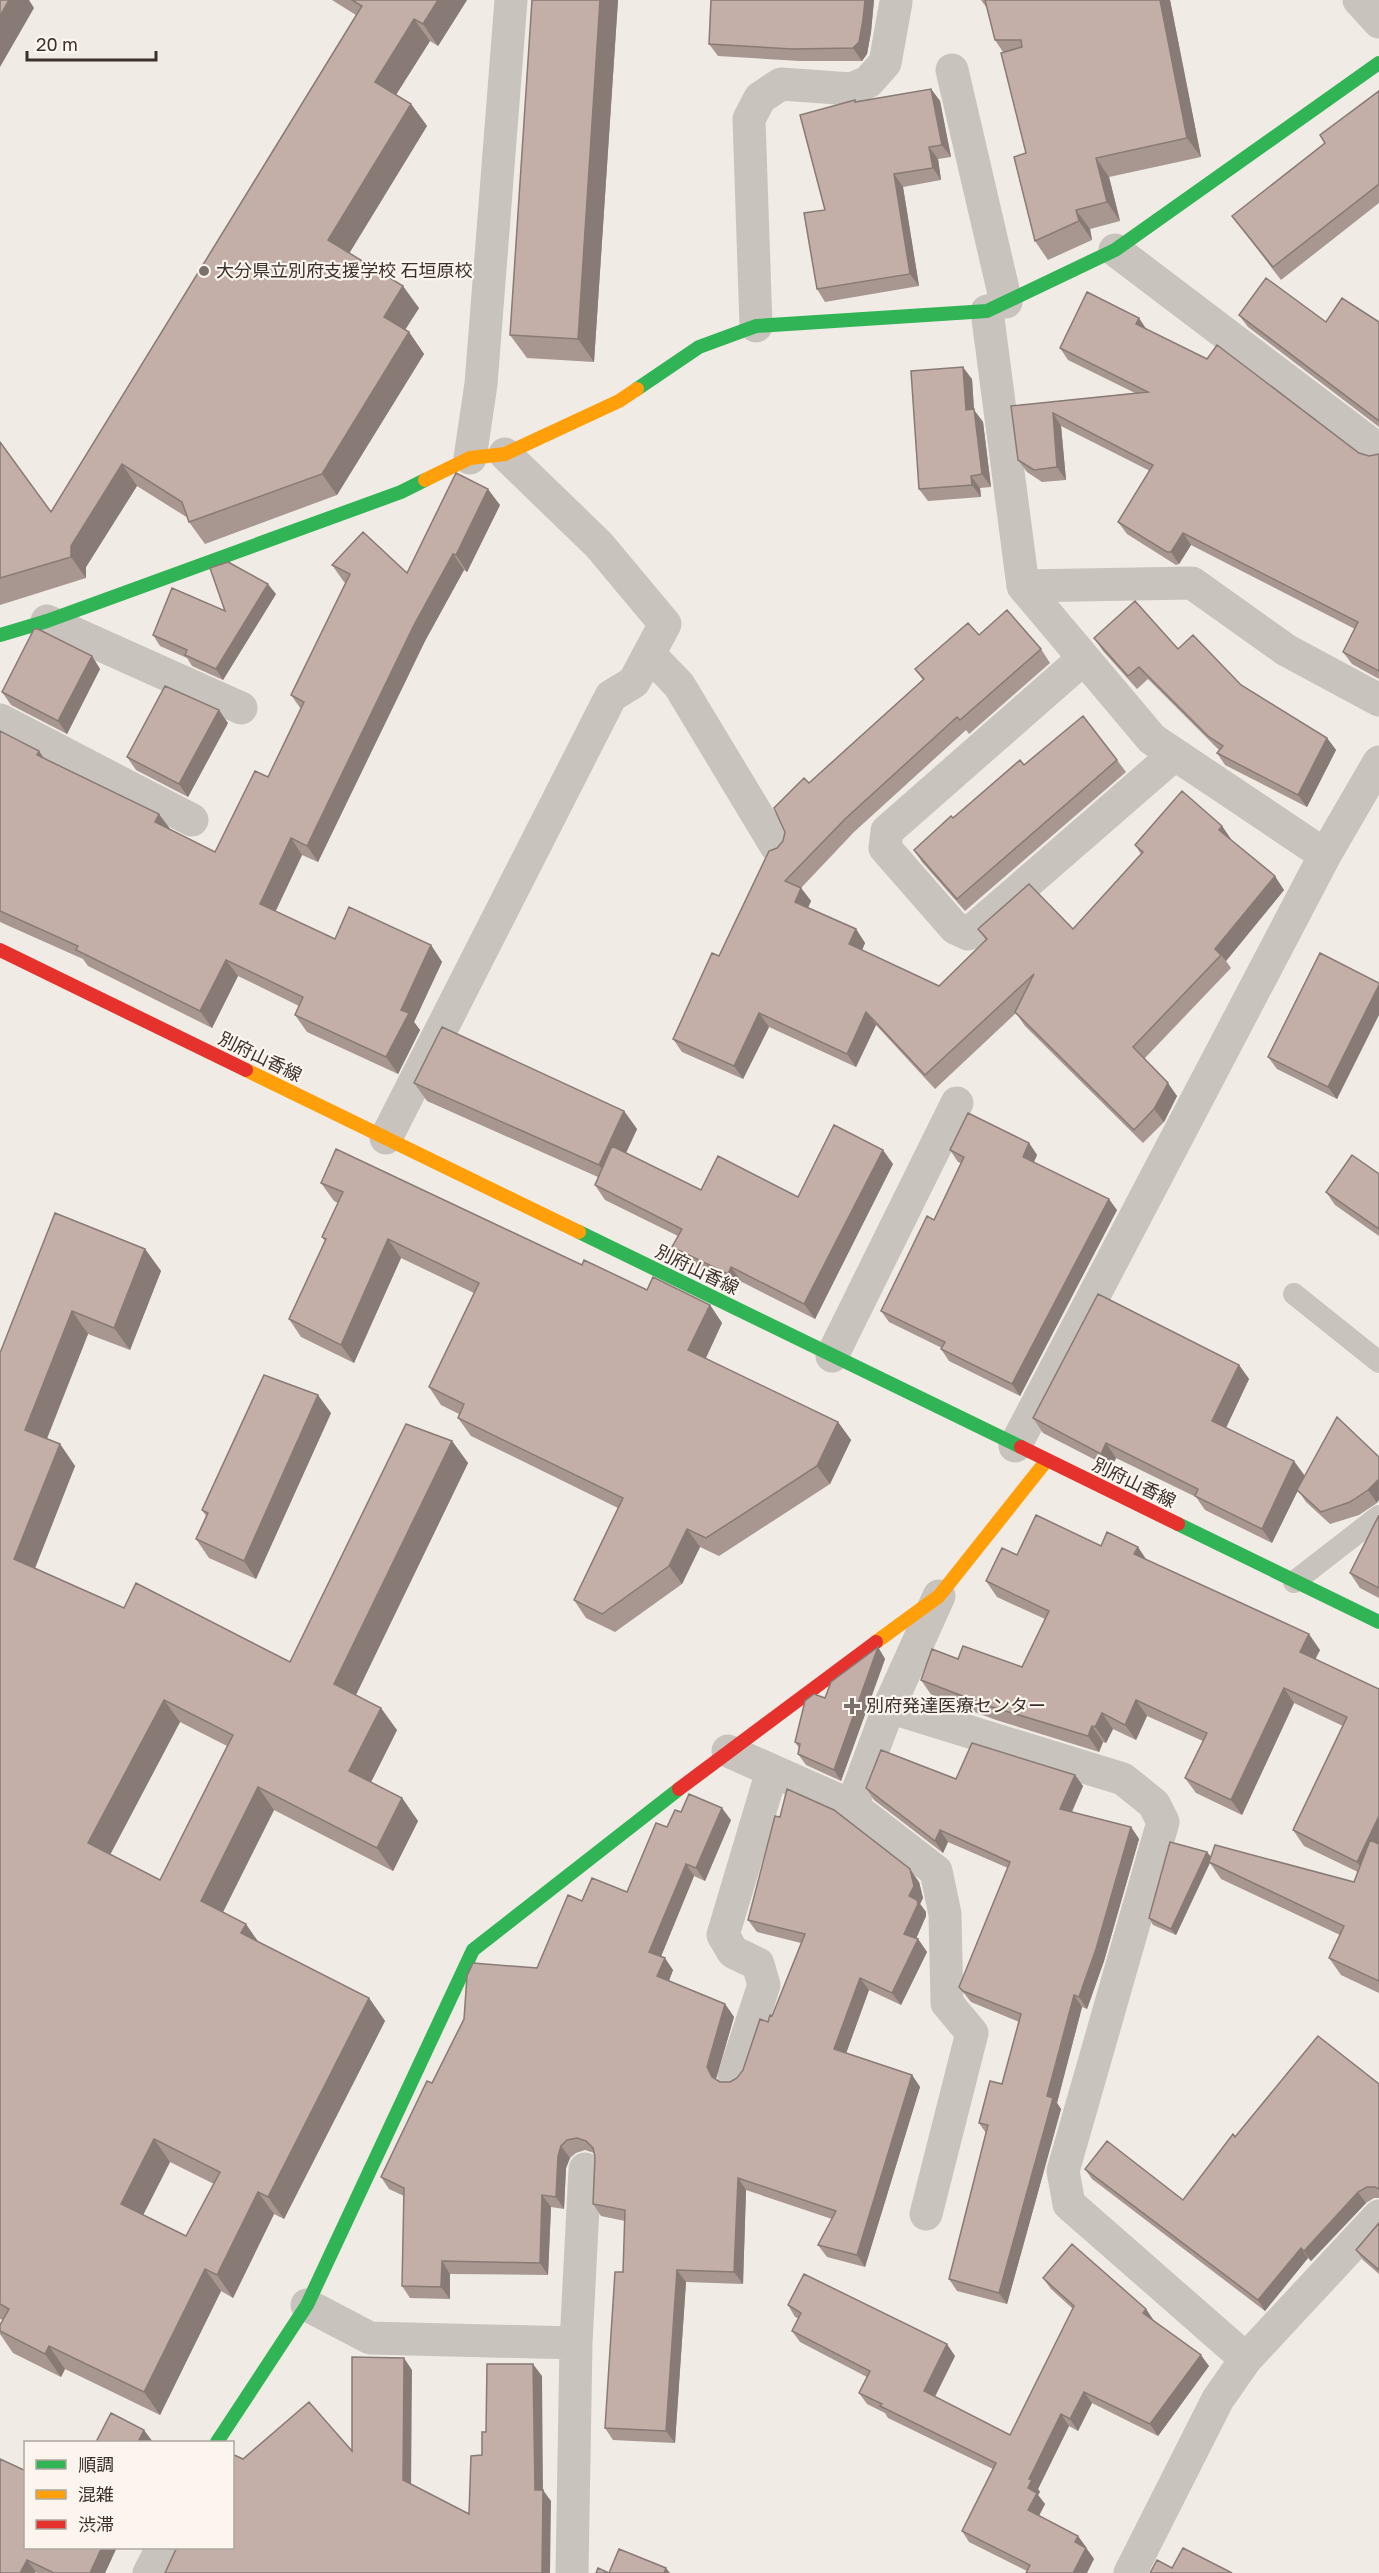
<svg xmlns="http://www.w3.org/2000/svg" width="1379" height="2573" font-family="'Golos Text','Noto Sans JP',sans-serif">
<style>
.lines{fill:none;stroke-linecap:round;stroke-linejoin:round}
.lane{stroke:#c9c3be;stroke-width:22}
.street{stroke:#c9c3be;stroke-width:33}
.fast{stroke:#30b455;stroke-width:14}
.slow{stroke:#ff9f0a;stroke-width:14}
.jam{stroke:#e5322d;stroke-width:14}
.wall{fill:#a89690;fill-rule:evenodd}
.shaded-wall{fill:#887a75}
.building{fill:#c3afa7;stroke:#887a75;stroke-width:1.5;fill-rule:evenodd}
.poi-dot{fill:#7a716c;stroke:#fbf5ee;stroke-width:2}
.labels{text-anchor:middle;stroke-width:4.5;stroke-linejoin:round;paint-order:stroke}
.poi-label{font-size:18px;fill:#3b302b;stroke:#fbf5ee;text-anchor:start}
.street-label{font-size:18px;fill:#3b302b;stroke:#fbf5ee}
</style>
<rect width="100%" height="100%" fill="#f0ebe5"/>
<g class="lines">
<path class="lane" d="M1294 1294 1379 1362
M1294 1582 1379 1516"/>
<path class="street" d="M1359 0 1379 22
M952 70 1006 302
M1115 250 1379 450
M987 311 1023 586 1152 739 1325 855
M756 326 749 119 760 98 781 84 851 89 868 82 885 63 896 2
M470 458 481 384 511 0
M1023 586 1192 583 1286 650 1379 700
M47 621 241 708
M649 654 679 685 776 846
M1083 659 887 831 885 848 955 928 968 934 1174 755
M0 720 192 820
M386 1138 611 696 634 682 665 624 599 545 505 454
M832 1356 957 1103
M1015 1446 1325 855 1379 762
M889 1707 1123 1779 1154 1804 1163 1822 1063 2171 1069 2204 1246 2359
M728 1751 852 1806 936 1871 945 1914 947 2003 972 2033 926 2214
M852 1806 889 1707 939 1596
M734 2076 764 1985 758 1964 733 1952 723 1935 772 1771
M307 2305 370 2338 576 2343 572 2573
M576 2343 585 2169
M149 2573 162 2548
M1130 2573 1218 2399 1246 2359 1379 2216"/>
<path class="fast" d="M637 389 699 347 756 326 987 311 1115 250 1379 63
M0 635 47 621 401 492 425 480
M579 1232 1021 1447
M1178 1524 1379 1622
M217 2442 307 2305 473 1950 679 1789"/>
<path class="slow" d="M425 480 470 458 505 454 619 401 637 389
M246 1070 579 1232
M876 1642 939 1596 1047 1460"/>
<path class="jam" d="M0 950 246 1070
M1021 1447 1178 1524
M679 1789 876 1642"/>
</g>
<path class="wall" d="M332 0H467L438 46 430 41 396 95 411 104 427 126 349 253 419 308 405 330 409 332 424 354 337 495 205 544 189 522 188 518 137 486 86 567V578L0 605V442L51 512 356 15Z
M532 0H618L594 362 527 358 510 335Z
M711 0H874L871 32 867 54 862 61H800L718 56 709 44Z
M981 0H1170L1201 157 1109 177 1120 221 1090 229 1092 240 1048 260 1035 241 1026 153 1003 52 995 40 987 8Z
M931 89 940 101 951 157 938 159 941 180 903 187 919 286 825 302 817 289 825 210 855 100 857 102Z
M1379 91V203L1281 280 1232 216 1325 143Z
M1239 315 1326 322H1379V427L1248 327Z
M1146 329 1359 453 1369 456 1379 454V679L1352 664 1343 652 1355 629 1191 545 1179 564 1176 565 1127 534 1118 522 1150 471 1061 426 1066 480 1042 482 1027 472 1018 460 1011 406 1135 393 1068 360 1060 348Z
M972 379 974 410 983 422 991 487 980 488 981 497 928 501 919 489Z
M500 505 467 572 464 570 425 641 318 862 302 855 275 912 335 939 431 945 442 962 414 1022 420 1030 398 1074 307 1032 295 1015 299 1006 238 976 212 1028 88 966 83 959 0 922V731L44 758 170 830 215 852 268 777 301 709 291 695 346 583 344 582 332 565 407 573Z
M276 594 223 680 192 666 187 658 160 646 153 635Z
M979 635 1041 649 1050 663 969 734 966 730 854 832 801 888 811 901 808 908 856 929 865 943 862 950 939 986 986 940 978 929H1073L1141 854 1135 845 1222 826 1231 840 1284 890 1226 961 1231 968 1144 1059 1177 1096 1164 1122 1143 1143 1025 1026 1016 1013 935 1089 876 1025 856 1067 769 1027 743 1079 682 1052 673 1039 719 956 777 848 783 841 809 783 923 680 915 669Z
M1094 638 1178 649 1241 685 1327 738 1336 750 1307 807 1225 765 1217 753 1219 750 1148 679 1137 689 1103 651Z
M92 656 100 669 67 734 11 705 2 692Z
M228 723 188 797 136 770 127 757Z
M1117 760 1126 772 965 911 922 862 914 850 953 818 1024 765Z
M1379 983 1337 1099 1277 1069 1268 1057Z
M414 1083 624 1111 637 1129 626 1153 701 1190 798 1197 893 1164 815 1319 742 1282 738 1289 683 1262 672 1247 678 1236 605 1200 595 1185 598 1177 427 1101Z
M1029 1143 1037 1155 1034 1162 1117 1210 1020 1396 949 1361 941 1349 942 1348 889 1322 881 1311 934 1220 961 1163 958 1162 950 1150Z
M1379 1174V1236L1335 1205 1326 1192Z
M321 1183 582 1265 647 1290 710 1305 722 1323 705 1359 838 1422 851 1440 830 1484 719 1556 700 1547 682 1584 615 1632 586 1618 574 1600 618 1508 471 1436 458 1418 459 1414 441 1405 429 1387 474 1293 401 1258 354 1363 301 1337 289 1319 325 1241 322 1237 338 1203 334 1201Z
M145 1249 161 1271 130 1350 88 1334 47 1439 60 1444 75 1466 35 1568 124 1608 290 1662 452 1441 468 1463 356 1695 397 1730 371 1782 402 1798 418 1821 393 1871 274 1810 223 1912 258 1942 369 1998 385 2021 284 2219 274 2214 233 2298 221 2291 160 2415 65 2369 61 2377 13 2353 0 2334V2325L3 2320 0 2319V1353ZM180 1722 227 1746 160 1880 110 1855ZM170 2162 214 2184 186 2236 143 2215Z
M1239 1365 1249 1379 1226 1428 1305 1476 1337 1417 1377 1503 1359 1515 1330 1524 1306 1502 1298 1490 1272 1543 1205 1510 1196 1497 1116 1458 1111 1468 1043 1433 1033 1418Z
M331 1413 256 1579 209 1558 196 1539 206 1516 202 1510Z
M1379 1515V1598L1360 1588 1350 1573Z
M1101 1546 1147 1561 1320 1650 1315 1659 1379 1689V1993L1341 1975 1329 1958 1340 1935 1221 1879 1210 1863 1176 1935 1153 1925 1149 1918 1211 1857 1354 1882 1358 1872 1304 1846 1293 1830 1343 1726 1294 1703 1242 1815 1196 1793 1185 1778 1203 1741 1147 1716 1136 1740 1113 1729 1106 1743 1103 1742 1099 1752 996 1720 932 1696 921 1680 958 1659 1022 1667 1045 1619 997 1597 986 1581 1017 1555Z
M878 1647 885 1659 841 1781 806 1765 798 1754 799 1748 795 1742 825 1698Z
M1075 1775 1083 1786 1072 1812 1131 1827 1139 1839 1104 1961 1087 2009 1082 2007 1057 2103 1061 2109 1007 2304 957 2291 949 2279 986 2133 979 2123 1002 2084 1019 2022 971 2002 959 1987 1008 1868 948 1842 943 1853 874 1800 866 1788 956 1779Z
M681 1812 731 1820 705 1881 694 1876 661 1956 673 1970 669 1981 725 2004 734 2017 716 2079 720 2082H730L737 2078 743 2070 768 2022 772 2016 801 1943 757 1932 748 1920 919 1882 923 1898 920 1904 926 1912V1916L916 1938 918 1939 927 1952 901 2005 869 1990 846 2053 912 2075 920 2087 865 2267 827 2257 818 2245 832 2219 746 2190 743 2284 686 2282 675 2443 613 2440 605 2428 623 2272 625 2221 601 2216 593 2204 595 2157 594 2153 585 2150 576 2153 570 2158 566 2168 564 2209 551 2207 548 2275 450 2274V2299L410 2298 402 2286 404 2196 389 2189 381 2177 432 2083 537 1968 582 1901 627 1892 667 1827Z
M1379 2084V2198H1374L1366 2203 1311 2261 1308 2258 1265 2311 1092 2179 1085 2169 1183 2200 1235 2137Z
M1379 2223V2274L1363 2260 1356 2250Z
M1043 2278 1146 2309 1154 2321 1209 2366 1158 2436 1092 2403 1078 2431 1069 2426 1038 2489 1040 2492 1038 2495 1045 2504 1039 2516 1078 2536 1094 2559 1027 2571 969 2542 962 2531 993 2469 888 2418 885 2413 867 2404 859 2393 867 2377 800 2342 792 2331 798 2318 795 2317 788 2305 955 2356 935 2397 1010 2435 1073 2309 1051 2289Z
M26 2547H117L105 2573H37L36 2572 0 2573Z"/>
<path class="shaded-wall" d="M9 0H29L34 8 0 67V16Z
M438 0H467L438 46 423 24Z
M600 0H618L594 362 578 339Z
M865 0H874L871 32 867 54 862 61 853 48Z
M1160 0H1170L1201 157 1187 138Z
M414 19 430 41 390 104 375 82Z
M931 89 940 101 951 157 942 145Z
M411 104 427 126 344 262 328 240Z
M929 147 938 159 941 180 933 168Z
M1096 158 1109 177 1120 221 1107 202Z
M894 174 903 187 919 286 910 274Z
M1076 210 1090 229 1092 240 1079 221Z
M403 286 419 308 399 339 384 317Z
M1139 318 1147 330 1136 324Z
M409 332 424 354 337 495 322 474Z
M963 367 972 379 974 410 983 422 991 487 982 474 966 410Z
M1053 413 1061 426 1066 480 1057 467Z
M122 464 137 486 86 567V578L71 557V546Z
M971 476 980 488 981 497 972 485Z
M488 489 500 505 467 572 456 555Z
M1183 533 1191 545 1179 564 1171 552Z
M453 554 464 570 425 641 318 862 307 846 414 625Z
M268 584 276 594 223 680 216 669Z
M92 656 100 669 67 734 58 721Z
M219 710 228 723 188 797 179 784Z
M1327 738 1336 750 1307 807 1298 795Z
M39 751 50 767 37 755Z
M159 814 171 830 155 822Z
M1222 826 1231 839 1228 843 1219 830Z
M291 838 302 855 271 921 260 904Z
M1275 876 1284 890 1226 961 1221 955 1215 949Z
M801 888 811 901 804 915 795 902Z
M856 929 865 943 859 957 849 944Z
M431 945 442 962 414 1022 420 1030 398 1074 386 1057 401 1010Z
M226 960 238 976 212 1028 200 1011Z
M1379 985V1015L1337 1099 1328 1087Z
M866 1012 876 1025 856 1067 847 1054Z
M759 1013 769 1027 743 1079 734 1066Z
M1168 1083 1177 1096 1164 1122 1154 1109Z
M624 1111 637 1129 612 1183 599 1165Z
M1029 1143 1037 1155 1031 1168 1023 1157Z
M883 1150 893 1164 815 1319 804 1304Z
M1109 1199 1117 1210 1020 1396 1012 1384Z
M388 1239 401 1258 354 1363 341 1345Z
M145 1249 161 1271 130 1350 114 1328Z
M731 1267 742 1282 738 1289 728 1274Z
M710 1305 722 1323 701 1369 688 1350Z
M72 1311 88 1334 41 1453 25 1430Z
M1239 1365 1249 1379 1222 1436 1212 1421Z
M318 1395 331 1413 256 1579 244 1561Z
M838 1422 851 1440 830 1484 817 1466Z
M452 1441 468 1463 350 1707 334 1684Z
M1106 1443 1116 1458 1111 1468 1101 1454Z
M60 1444 75 1466 30 1581 14 1559Z
M1294 1461 1305 1476 1272 1543 1262 1529Z
M1379 1479V1500L1377 1503 1368 1490Z
M687 1529 700 1547 682 1584 669 1566Z
M1138 1547 1148 1562 1134 1554Z
M1309 1634 1320 1650 1311 1668 1300 1652Z
M878 1647 885 1659 841 1781 834 1770Z
M1284 1688 1294 1703 1242 1815 1231 1800Z
M164 1700 180 1722 104 1866 88 1843Z
M1136 1700 1147 1716 1136 1740 1125 1725Z
M381 1708 397 1730 365 1794 349 1771Z
M1102 1713 1113 1729 1106 1743 1095 1727Z
M1092 1726 1103 1742 1099 1752 1088 1736Z
M1075 1775 1083 1786 1068 1820 1060 1809Z
M258 1787 274 1810 217 1924 201 1901Z
M402 1798 418 1821 393 1871 377 1848Z
M722 1808 731 1820 705 1881 696 1868Z
M1379 1816V1854L1368 1877 1357 1862Z
M1131 1827 1139 1839 1104 1961 1087 2009 1079 1997Z
M940 1830 948 1842 943 1853 935 1841Z
M1207 1852 1212 1858 1176 1935 1171 1929Z
M686 1864 694 1876 658 1964 649 1952Z
M910 1869 919 1882 923 1898 920 1904 926 1912V1916L913 1946 904 1934 909 1896Z
M246 1924 262 1947 241 1933Z
M918 1939 927 1952 901 2005 892 1993Z
M665 1958 673 1970 666 1988 657 1976Z
M860 1978 869 1990 843 2062 834 2049Z
M1074 1995 1082 2007 1057 2103 1061 2109 1007 2304 999 2293 1047 2096Z
M369 1998 385 2021 284 2219 268 2197Z
M725 2004 734 2017 716 2079 712 2077 707 2067Z
M912 2075 920 2087 865 2267 857 2255Z
M154 2139 170 2162 137 2227 121 2204Z
M561 2146 570 2158 566 2168 564 2209 556 2197 558 2156Z
M738 2178 746 2190 743 2284 734 2272Z
M258 2192 274 2214 233 2298 217 2275Z
M1358 2192 1366 2203 1311 2261 1304 2251Z
M542 2195 551 2207 548 2275 540 2263Z
M1301 2248 1308 2258 1265 2311 1258 2300Z
M442 2261 450 2274V2299L441 2287Z
M205 2269 221 2291 160 2415 144 2392Z
M677 2270 686 2282 675 2443 666 2431Z
M1146 2309 1154 2321 1143 2313Z
M947 2344 955 2356 932 2402 924 2391Z
M49 2346 65 2369 61 2377 45 2354Z
M1201 2355 1209 2366 1158 2436 1150 2424Z
M404 2358 412 2370 411 2492 403 2480Z
M533 2364 542 2376 543 2495V2490L551 2501 550 2573H542L535 2490Z
M1084 2392 1092 2403 1078 2431 1070 2419Z
M1061 2414 1069 2426 1038 2489 1040 2492 1038 2495 1045 2504 1036 2521 1028 2510V2488L1029 2479Z
M144 2430 153 2442H138Z
M1078 2536 1086 2547 1085 2549 1086 2548 1094 2559 1087 2573H1073L1075 2542Z
M102 2547H117L105 2573H90Z
M27 2560 36 2572 35 2573H20Z
M666 2568 670 2573H664Z"/>
<path class="building" d="M0 0H9L0 16Z
M352 0H438L423 24 414 19 375 82 411 104 328 240 403 286 384 317 409 332 322 474 189 522 182 502 122 464 71 546V557L0 578V442L51 512 362 6Z
M532 0H600L578 339 510 335Z
M711 0H865L863 20 859 42 853 48 792 49 709 44Z
M985 0H1160L1187 138 1096 158 1107 202 1076 210 1079 221 1035 241 1014 157 1026 153 1001 53 1022 47 1021 40H995Z
M931 89 942 145 929 147 933 168 894 174 910 274 817 289 804 213 825 210 800 115 855 100V102Z
M1379 91V184L1273 267 1232 216 1325 143 1320 135Z
M1266 278 1326 322 1342 298 1379 322V421L1239 315Z
M1087 292 1139 318 1136 324 1207 359 1217 345 1359 453 1369 456 1379 454V671L1343 652 1358 622 1183 533 1171 552H1167L1118 522 1153 465 1053 413 1057 467 1034 470 1018 460 1011 406 1148 392 1060 348Z
M963 367 966 410 974 409 982 474 971 476 972 485 919 489 911 371Z
M456 473 488 489 456 555 453 554 414 625 307 846 291 838 260 904 335 939 349 907 431 945 401 1010 409 1013 386 1057 295 1015 303 997 226 960 200 1011 76 950 78 946 0 911V731L39 751 37 755 159 814 155 822 215 852 255 771 268 777 304 702 291 695 350 574 332 565 363 532 407 573Z
M228 562 268 584 216 669 185 655 187 650 153 635 172 588 225 611 210 568Z
M1135 601 1178 649 1193 635 1241 685 1327 738 1298 795 1217 753 1223 746 1208 736 1139 667 1128 676 1094 638Z
M1007 610 1041 649 960 720 957 717 845 819 785 881 801 888 795 902 856 929 849 944 939 986 987 939 978 929 1029 884 1073 929 1143 852 1135 845 1182 791 1222 826 1219 830 1275 876 1215 949 1221 955 1133 1047 1168 1083 1154 1109 1134 1130 1015 1012 1034 974 925 1075 866 1012 847 1054 759 1013 734 1066 673 1039 712 953 719 956 769 851 777 848 783 841 785 832 774 808 804 778 809 783 924 679 915 669 968 623 979 635Z
M34 629H38L92 656 58 721 2 692Z
M165 686 219 710 179 784 127 757Z
M1083 716 1117 760 957 899 914 850 951 816 953 818 1020 760 1024 765Z
M1320 953 1379 983V985L1328 1087 1268 1057Z
M442 1027 624 1111 599 1165 414 1083Z
M968 1113 1029 1143 1023 1157 1109 1199 1012 1384 941 1349 945 1342 881 1311 927 1216 934 1220 964 1157 950 1150Z
M834 1125 883 1150 804 1304 731 1267 728 1274 672 1247 682 1229 595 1185 612 1146 701 1190 718 1156 798 1197Z
M336 1149 582 1265 584 1260 647 1290 653 1277 710 1305 688 1350 838 1422 817 1466 706 1538 687 1529 669 1566 602 1614 574 1600 623 1498 458 1418 464 1404 429 1387 479 1283 388 1239 341 1345 289 1319 326 1239 322 1237 343 1192 321 1183Z
M1352 1155 1379 1174V1229L1326 1192Z
M55 1213 145 1249 114 1328 72 1311 25 1430 60 1444 14 1559 124 1608 136 1583 290 1662 406 1424 452 1441 334 1684 381 1708 349 1771 402 1798 377 1848 258 1787 201 1901 246 1924 241 1933 369 1998 268 2197 258 2192 217 2275 205 2269 144 2392 49 2346 45 2354 0 2331V2325L9 2309 0 2304V1353ZM164 1700 233 1735 160 1880 88 1843ZM154 2139 220 2172 186 2236 121 2204Z
M1098 1294 1239 1365 1212 1421 1294 1461 1262 1529 1195 1496 1198 1489 1106 1443 1101 1454 1033 1418Z
M264 1375 318 1395 244 1561 196 1539 208 1513 202 1510Z
M1337 1417 1379 1457V1479L1368 1490 1350 1502 1321 1512 1297 1490Z
M1036 1515 1101 1546 1107 1532 1138 1547 1134 1554 1309 1634 1300 1652 1379 1689V1816L1357 1862 1293 1830 1347 1717 1284 1688 1231 1800 1185 1778 1207 1733 1136 1700 1125 1725 1102 1713 1095 1727 1092 1726 1088 1736 986 1705 921 1680 932 1649 958 1659 963 1646 1022 1667 1049 1611 986 1581 1002 1548 1017 1555Z
M1379 1515V1588L1350 1573Z
M878 1647 834 1770 798 1754 800 1744 795 1742 805 1701 814 1694 825 1698 831 1682Z
M972 1743 1075 1775 1060 1809 1131 1827 1096 1949 1079 1997 1074 1995 1047 2096 1053 2098 999 2293 949 2279 988 2125 979 2123 990 2081 1002 2084 1021 2014 963 1991 959 1987 1010 1862 940 1830 935 1841 866 1788 881 1750 956 1779Z
M787 1789 834 1810 910 1869 914 1886 909 1896 917 1900 918 1904 904 1934 918 1939 892 1993 860 1978 834 2049 912 2075 857 2255 818 2245 836 2211 738 2178 734 2272 677 2270 666 2431 605 2428 615 2272H623L625 2210 593 2204 595 2157 593 2148 586 2141 577 2138 567 2140 561 2146 558 2156 556 2197 542 2195 540 2263 442 2261 441 2287 402 2286 404 2188 381 2177 427 2081 432 2083 464 2019 467 1976 473 1963 537 1968 568 1895 582 1901 592 1878 627 1892 656 1823 667 1827 675 1810 681 1812 689 1794 722 1808 696 1868 686 1864 649 1952 665 1958 657 1976 725 2004 707 2067 712 2077 720 2082H730L737 2078 743 2070 760 2019 768 2022 770 2015 772 2016 805 1934 748 1920 775 1816 780 1817Z
M1370 1840 1379 1844V1981L1329 1958 1344 1926 1209 1862 1215 1845 1354 1882Z
M1170 1842 1207 1852 1171 1929 1149 1918Z
M1318 2036 1379 2084V2189L1375 2187H1367L1358 2192 1304 2251 1301 2248 1258 2300 1085 2169 1107 2141 1183 2200 1233 2134 1235 2137Z
M1379 2223V2270L1356 2250Z
M1072 2244 1146 2309 1143 2313 1201 2355 1150 2424 1084 2392 1070 2419 1061 2414 1029 2479 1032 2480 1028 2488 1037 2493 1028 2510 1078 2536 1075 2542 1086 2548 1073 2573H1026L1030 2565 962 2531 996 2463 880 2406 882 2404 859 2393 870 2371 792 2331 801 2313 788 2305 804 2274 947 2344 924 2391 1010 2435 1074 2306 1043 2278Z
M352 2357 404 2358 403 2480 469 2514 471 2456 482 2455V2432H486L487 2364H533L535 2490H543L542 2573H165L177 2547H232V2454L243 2459 309 2402 352 2451Z
M111 2413 144 2430 138 2442H96Z
M0 2459 26 2471V2547H102L90 2573H54L27 2560 20 2573H0Z
M1183 2548 1232 2573H1150L1157 2560 1172 2568Z
M619 2549 666 2568 664 2573H609Z
M598 2568 609 2573H596Z"/>
<g class="poi-dot">
<circle cx="204" cy="271" r="6"/>
<path d="M849 1697h6v6h6v6h-6v6h-6v-6h-6v-6h6z"/>
</g>
<g class="labels">
<g class="poi-label">
<text x="216" y="277">大分県立別府支援学校 石垣原校</text>
<text x="866" y="1712">別府発達医療センター</text>
</g>
<g class="street-label">
<text transform="translate(260 1057) rotate(26)" y="6">別府山香線</text>
<text transform="translate(697 1270) rotate(26)" y="6">別府山香線</text>
<text transform="translate(1134 1483) rotate(26)" y="6">別府山香線</text>
</g>
</g>
<rect x="24" y="2441" width="210" height="108" fill="#fbf5ee" stroke="#aea6a0" stroke-width="1.5"/>
<rect x="36" y="2460" width="30" height="9" fill="#30b455" stroke="#aea6a0" stroke-width="1.5"/>
<text x="78" y="2471" font-size="18" fill="#3b302b">順調</text>
<rect x="36" y="2490" width="30" height="9" fill="#ff9f0a" stroke="#aea6a0" stroke-width="1.5"/>
<text x="78" y="2501" font-size="18" fill="#3b302b">混雑</text>
<rect x="36" y="2520" width="30" height="9" fill="#e5322d" stroke="#aea6a0" stroke-width="1.5"/>
<text x="78" y="2531" font-size="18" fill="#3b302b">渋滞</text>
<path d="M27 51v9h129v-9" fill="none" stroke="#3b302b" stroke-width="3"/>
<text x="36" y="51" font-size="18" fill="#3b302b" stroke="#fbf5ee" stroke-width="4.5" paint-order="stroke">20 m</text>
</svg>
